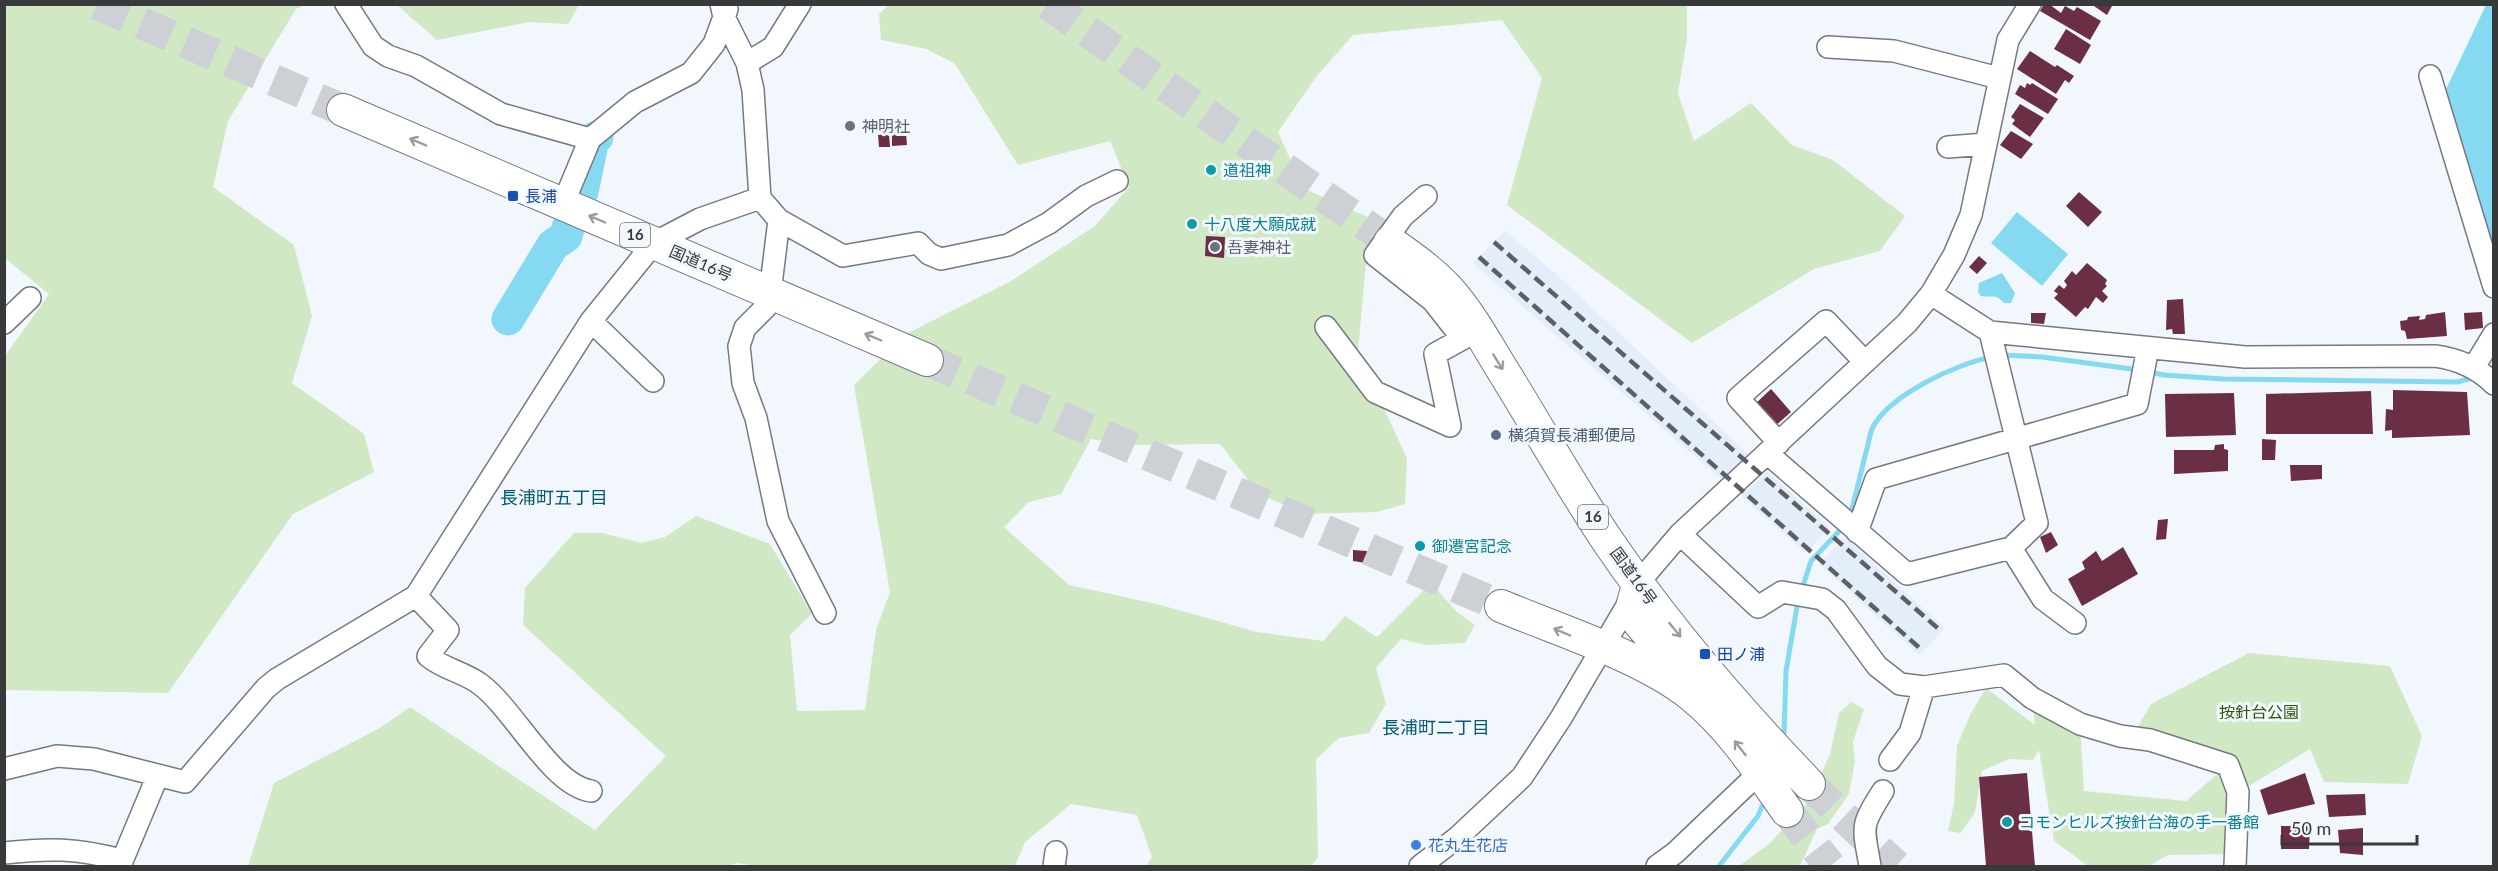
<svg xmlns="http://www.w3.org/2000/svg" width="2498" height="871" font-family="Lato,'Noto Sans JP',sans-serif">
<style>
.built{fill:#e4edfa}
.green{fill:#d0e9c4}
.water{fill:#85d9f1}
.lines{fill:none;stroke-linecap:round;stroke-linejoin:round}
.stream{stroke:#85d9f1;stroke-width:5}
.river{stroke:#85d9f1;stroke-width:33}
.building{fill:#6a2f45}
.highway-tunnel{stroke:#cdd1d6;stroke-width:32;stroke-dasharray:32 16;stroke-linecap:butt}
.minor-casing{stroke:#76797f;stroke-width:24}
.highway-casing{stroke:#76797f;stroke-width:34}
.minor{stroke:#fff;stroke-width:21}
.highway{stroke:#fff;stroke-width:32}
.rail{stroke:#5d6062;stroke-width:4.5;stroke-dasharray:12 6;stroke-linecap:butt}
.oneway{stroke:#9b9c9d}
.worship-dot{fill:#6b7280;stroke:#f2f7fd;stroke-width:2}
.culture-dot{fill:#0f9aa8;stroke:#f2f7fd;stroke-width:2}
.transit-dot{fill:#1a4fb4;stroke:#f2f7fd;stroke-width:2}
.service-dot{fill:#5c6f8a;stroke:#f2f7fd;stroke-width:2}
.shop-dot{fill:#3f7fe0;stroke:#f2f7fd;stroke-width:2}
.labels{text-anchor:middle;stroke-width:6;stroke-linejoin:round;paint-order:stroke}
.shield{fill:#f2f7fd;stroke:#6f7275;stroke-width:1.5}
.shield-label{font-size:15px;font-weight:bold;fill:#37393b}
.worship-label{font-size:16px;fill:#5b616d;stroke:#f2f7fd;text-anchor:start}
.culture-label{font-size:16px;fill:#0d838f;stroke:#f2f7fd;text-anchor:start}
.transit-label{font-size:16px;fill:#164399;stroke:#f2f7fd;text-anchor:start}
.street-label{font-size:16px;fill:#37393b;stroke:#f2f7fd}
.service-label{font-size:16px;fill:#4e5e75;stroke:#f2f7fd;text-anchor:start}
.park-label{font-size:16px;fill:#2b5805;stroke:#f2f7fd}
.shop-label{font-size:16px;fill:#366cbe;stroke:#f2f7fd;text-anchor:start}
.neighbourhood-label{font-size:18px;fill:#035c72;stroke:#f2f7fd}
</style>
<rect width="100%" height="100%" fill="#f2f7fd"/>
<path class="built" d="M1505 230 1557 275 1748 454 1721 479 1473 263Z
M1767 472 1830 527 1806 553 1741 496Z
M1845 537 1945 628 1919 655 1819 564Z"/>
<path class="green" d="M5 4 306 5 296 9 228 121 213 187 294 245 312 316 292 383 364 434 374 472 293 514 168 693 5 690V356L49 294 5 258Z
M397 5H579L568 24 530 22 437 40Z
M889 5H1687V39L1678 93 1694 141 1751 103 1792 145 1833 160 1905 216 1880 251 1814 269 1692 343 1507 205 1542 78 1502 20 1353 35 1316 77 1278 132 1303 188 1370 218 1358 351 1407 459 1405 504 1377 512 1305 514 1259 494 1220 444 1133 445 1091 439 1061 494 1029 502 1004 527 1069 585 1157 604 1257 632 1323 641 1345 616 1377 637 1431 583 1457 612 1475 625 1465 643 1426 645 1401 639 1376 668 1386 704 1369 733 1339 738 1316 759 1318 857 1311 866H1146L1152 857 1137 815 1071 804 1025 842 1015 866H758L737 863 730 866H248L274 783 378 729 410 707 595 830 666 756 523 625 525 588 574 533H602L642 543 665 537 696 516 770 544 812 614 790 635 797 711 865 710 876 630 890 592 854 385 906 334 1011 281 1095 226 1129 187 1110 141 1018 165 955 64 927 49 881 40 879 14Z
M2249 653 2390 666 2422 736 2408 784 2324 782 2310 749 2239 792 2235 854 2168 855 2149 866H2088L2054 841 2039 750 2033 760 2009 759 1982 771 1975 812 1961 833 1948 831 1954 803 1957 746 1970 715 1986 688 2035 725 2032 698 2080 724 2084 791 2186 801 2227 766 2135 731 2151 704Z
M1851 702 1864 709 1853 742 1855 761 1849 794 1828 824 1817 829 1801 864 1798 866H1739L1770 843 1809 801 1830 754 1839 713Z"/>
<path class="water" d="M2486 5H2493V272L2441 100Z
M2017 212 2068 254 2042 286 1991 243Z
M2002 273 2015 293 2011 303H2004C1995 293 1992 298 1981 296L1978 292 1979 283Z"/>
<g class="lines">
<path class="stream" d="M2002 355 2042 357 2139 370
M2148 372 2164 375 2223 379 2457 382 2476 377
M1849 519C1855 498 1860 477 1865 456 1868 447 1869 437 1872 429 1887 396 1959 362 1993 357
M1802 589 1811 561 1844 526
M1784 733 1786 671 1798 601
M1719 866 1758 816 1762 806"/>
<path class="river" d="M582 192 593 139 597 137
M508 319 553 245 566 236 568 228"/>
</g>
<path class="building" d="M2044 4H2049L2061 13 2065 6 2074 11 2077 7 2101 21 2090 40 2040 11Z
M2091 4H2110L2112 6 2107 15Z
M2066 29 2091 45 2080 64 2054 49Z
M2030 51 2055 67 2057 65 2074 76 2069 83 2065 80 2056 94 2017 69Z
M2027 83 2030 85 2032 83 2058 99 2048 114 2015 94 2020 85 2025 88Z
M2020 104 2044 118 2030 137 2012 124 2015 120 2011 117Z
M2011 131 2033 144 2021 159 2000 145Z
M906 133 907 145 892 146V134Z
M889 134 890 147H879L878 135Z
M2079 192 2102 212 2088 227 2066 206Z
M1206 236 1225 237 1224 258 1205 256Z
M1979 256 1987 263 1977 274 1969 267Z
M2087 263 2107 280 2105 284 2107 286 2102 291 2108 297 2103 303 2096 297 2088 309 2085 307 2076 317 2054 298 2058 294 2054 291 2059 285 2064 289 2067 285 2064 281 2072 271 2076 275Z
M2183 299 2185 334H2173L2172 329 2166 330 2167 300Z
M2445 312 2447 336 2407 339 2405 331 2401 330 2400 321 2407 320 2408 317 2420 316 2419 320 2425 319 2426 315Z
M2482 312 2483 328 2465 330 2464 313Z
M2031 313H2046L2044 324 2031 323Z
M1771 389 1791 412 1774 427 1754 405Z
M2393 390 2467 392 2470 435 2392 438V430L2385 431 2386 409 2393 410Z
M2371 391 2373 434H2266V394Z
M2234 393 2236 435 2166 437 2165 394Z
M2262 439 2276 440 2275 460H2262Z
M2224 444V449L2228 450V471L2174 474V450H2214L2215 445Z
M2290 465H2322V479L2291 481Z
M2168 519 2166 539 2156 540 2158 520Z
M2051 532 2058 545 2046 553 2040 537Z
M1369 547 1384 549 1383 566 1368 565Z
M2123 547 2138 574 2082 606 2068 579 2085 569 2082 562 2096 551 2102 561Z
M1353 550 1367 551 1366 563 1353 561Z
M2027 773 2035 866H1986L1979 777Z
M2305 773 2315 804 2268 815 2260 790Z
M2365 794 2366 815 2329 817 2326 795Z
M2281 826H2310L2309 849H2281Z
M2363 828V855L2340 853 2338 830Z"/>
<g class="lines">
<path class="highway-tunnel" d="M97 4 343 110
M1048 4 1390 242
M927 360 1501 606
M1809 784 1896 866
M1787 811 1830 866"/>
<g class="minor-casing">
<path id="minor" d="M346 4 373 46 388 56 416 66 501 114 590 139
M721 4 724 17 747 63 753 90 760 198 779 220 843 256 918 243 929 254 941 259 1008 245 1049 223 1086 196 1117 181
M1828 47 1894 51 1999 78
M747 63 773 47 800 4
M2430 76 2494 287
M1948 147 1985 144
M1426 196 1403 216 1375 255 1433 301 1462 338
M563 204 590 139 635 102 691 73 714 44 727 9
M779 220 770 293 766 307 745 328 739 346 743 383 756 418 778 521 825 613
M1931 294 1990 332 2245 357 2435 356C2458 359 2477 367 2494 384
M591 321 653 381
M4 323 30 298
M1326 327 1375 392 1450 426
M2474 367 2494 334
M1450 426 1435 354 1473 333
M1779 443 1738 398 1826 321 1864 361
M1767 453 1907 574 2011 548 2037 523 1990 332
M1857 532 1876 479 2137 404 2148 348
M1680 534 1758 607 1782 592 1822 599 1836 610 1877 666 1900 684 1924 687 2004 675 2032 698 2080 724 2120 736 2150 740 2228 765 2238 792 2235 866
M2011 548 2043 599 2075 623
M416 596 448 630 428 656C443 669 464 672 480 684 515 710 551 785 591 791
M1890 760 1910 733 1924 687
M4 769 57 756 94 759 185 782 266 688 277 679 416 596 591 321 654 243 700 219 760 198
M4 853C49 848 77 848 121 860
M120 866 158 775
M1054 866 1056 852
M1420 866 1458 837 1522 777 1561 718 1645 575 1680 534 1907 323 1931 294 1954 255 1971 215 2008 40 2030 4
M1657 866 1675 853 1759 773
M1870 866C1863 825 1860 827 1883 791"/>
</g>
<g class="highway-casing">
<path id="highway" d="M343 110 927 360
M1390 242C1410 256 1430 270 1447 288 1470 313 1487 345 1505 374 1539 429 1571 486 1607 540 1666 627 1736 708 1809 784
M1638 585 1633 603 1636 619 1678 669
M1501 606C1558 630 1644 657 1691 695 1730 726 1759 771 1787 811"/>
</g>
<use href="#minor" class="minor"/>
<use href="#highway" class="highway"/>
<path class="rail" d="M1494 242 1941 631
M1479 257 1923 651"/>
</g>
<defs><path id="oneway-shaft" d="M-6 0H5M1.5-3L5.5 0L1.5 3" fill="none" stroke-width="1.6" stroke-linecap="round" stroke-linejoin="round" transform="scale(1.5)"/></defs>
<g class="oneway">
<use href="#oneway-shaft" transform="translate(418 142) rotate(-157)"/>
<use href="#oneway-shaft" transform="translate(597 219) rotate(-157)"/>
<use href="#oneway-shaft" transform="translate(873 337) rotate(-157)"/>
<use href="#oneway-shaft" transform="translate(1498 362) rotate(58)"/>
<use href="#oneway-shaft" transform="translate(1675 630) rotate(51)"/>
<use href="#oneway-shaft" transform="translate(1562 632) rotate(-157)"/>
<use href="#oneway-shaft" transform="translate(1740 748) rotate(-128)"/>
</g>
<g class="worship-dot">
<circle cx="850" cy="126" r="6"/>
<circle cx="1215" cy="247" r="6"/>
</g>
<g class="culture-dot">
<circle cx="1211" cy="170" r="6"/>
<circle cx="1192" cy="224" r="6"/>
<circle cx="1420" cy="546" r="6"/>
<circle cx="2007" cy="822" r="6"/>
</g>
<g class="transit-dot">
<rect x="507" y="190" width="12" height="12" rx="3"/>
<rect x="1699" y="648" width="12" height="12" rx="3"/>
</g>
<circle class="service-dot" cx="1496" cy="435" r="6"/>
<circle class="shop-dot" cx="1416" cy="845" r="6"/>
<g class="labels">
<g class="shield">
<rect x="620" y="223" width="30" height="24" rx="4.5"/>
<rect x="1578" y="505" width="30" height="24" rx="4.5"/>
</g>
<g class="shield-label">
<text x="635" y="240">16</text>
<text x="1593" y="522">16</text>
</g>
<g class="worship-label">
<text x="862" y="132">神明社</text>
<text x="1227" y="253">吾妻神社</text>
</g>
<g class="culture-label">
<text x="1223" y="176">道祖神</text>
<text x="1204" y="230">十八度大願成就</text>
<text x="1432" y="552">御遷宮記念</text>
<text x="2019" y="828">コモンヒルズ按針台海の手一番館</text>
</g>
<g class="transit-label">
<text x="525" y="202">長浦</text>
<text x="1717" y="660">田ノ浦</text>
</g>
<g class="street-label">
<text transform="translate(701 263) rotate(23)" y="6">国道16号</text>
<text transform="translate(1634 576) rotate(54)" y="6">国道16号</text>
</g>
<g class="service-label">
<text x="1508" y="441">横須賀長浦郵便局</text>
</g>
<g class="park-label">
<text x="2259" y="718">按針台公園</text>
</g>
<g class="shop-label">
<text x="1428" y="851">花丸生花店</text>
</g>
<g class="neighbourhood-label">
<text x="554" y="504">長浦町五丁目</text>
<text x="1436" y="734">長浦町二丁目</text>
</g>
</g>
<rect width="2498" height="871" fill="none" stroke="#37393b" stroke-width="12"/>
<path d="M2282 835v9h135v-9" fill="none" stroke="#37393b" stroke-width="3"/>
<text x="2291" y="835" font-size="18" fill="#37393b" stroke="#f2f7fd" stroke-width="4.5" paint-order="stroke">50 m</text>
</svg>
